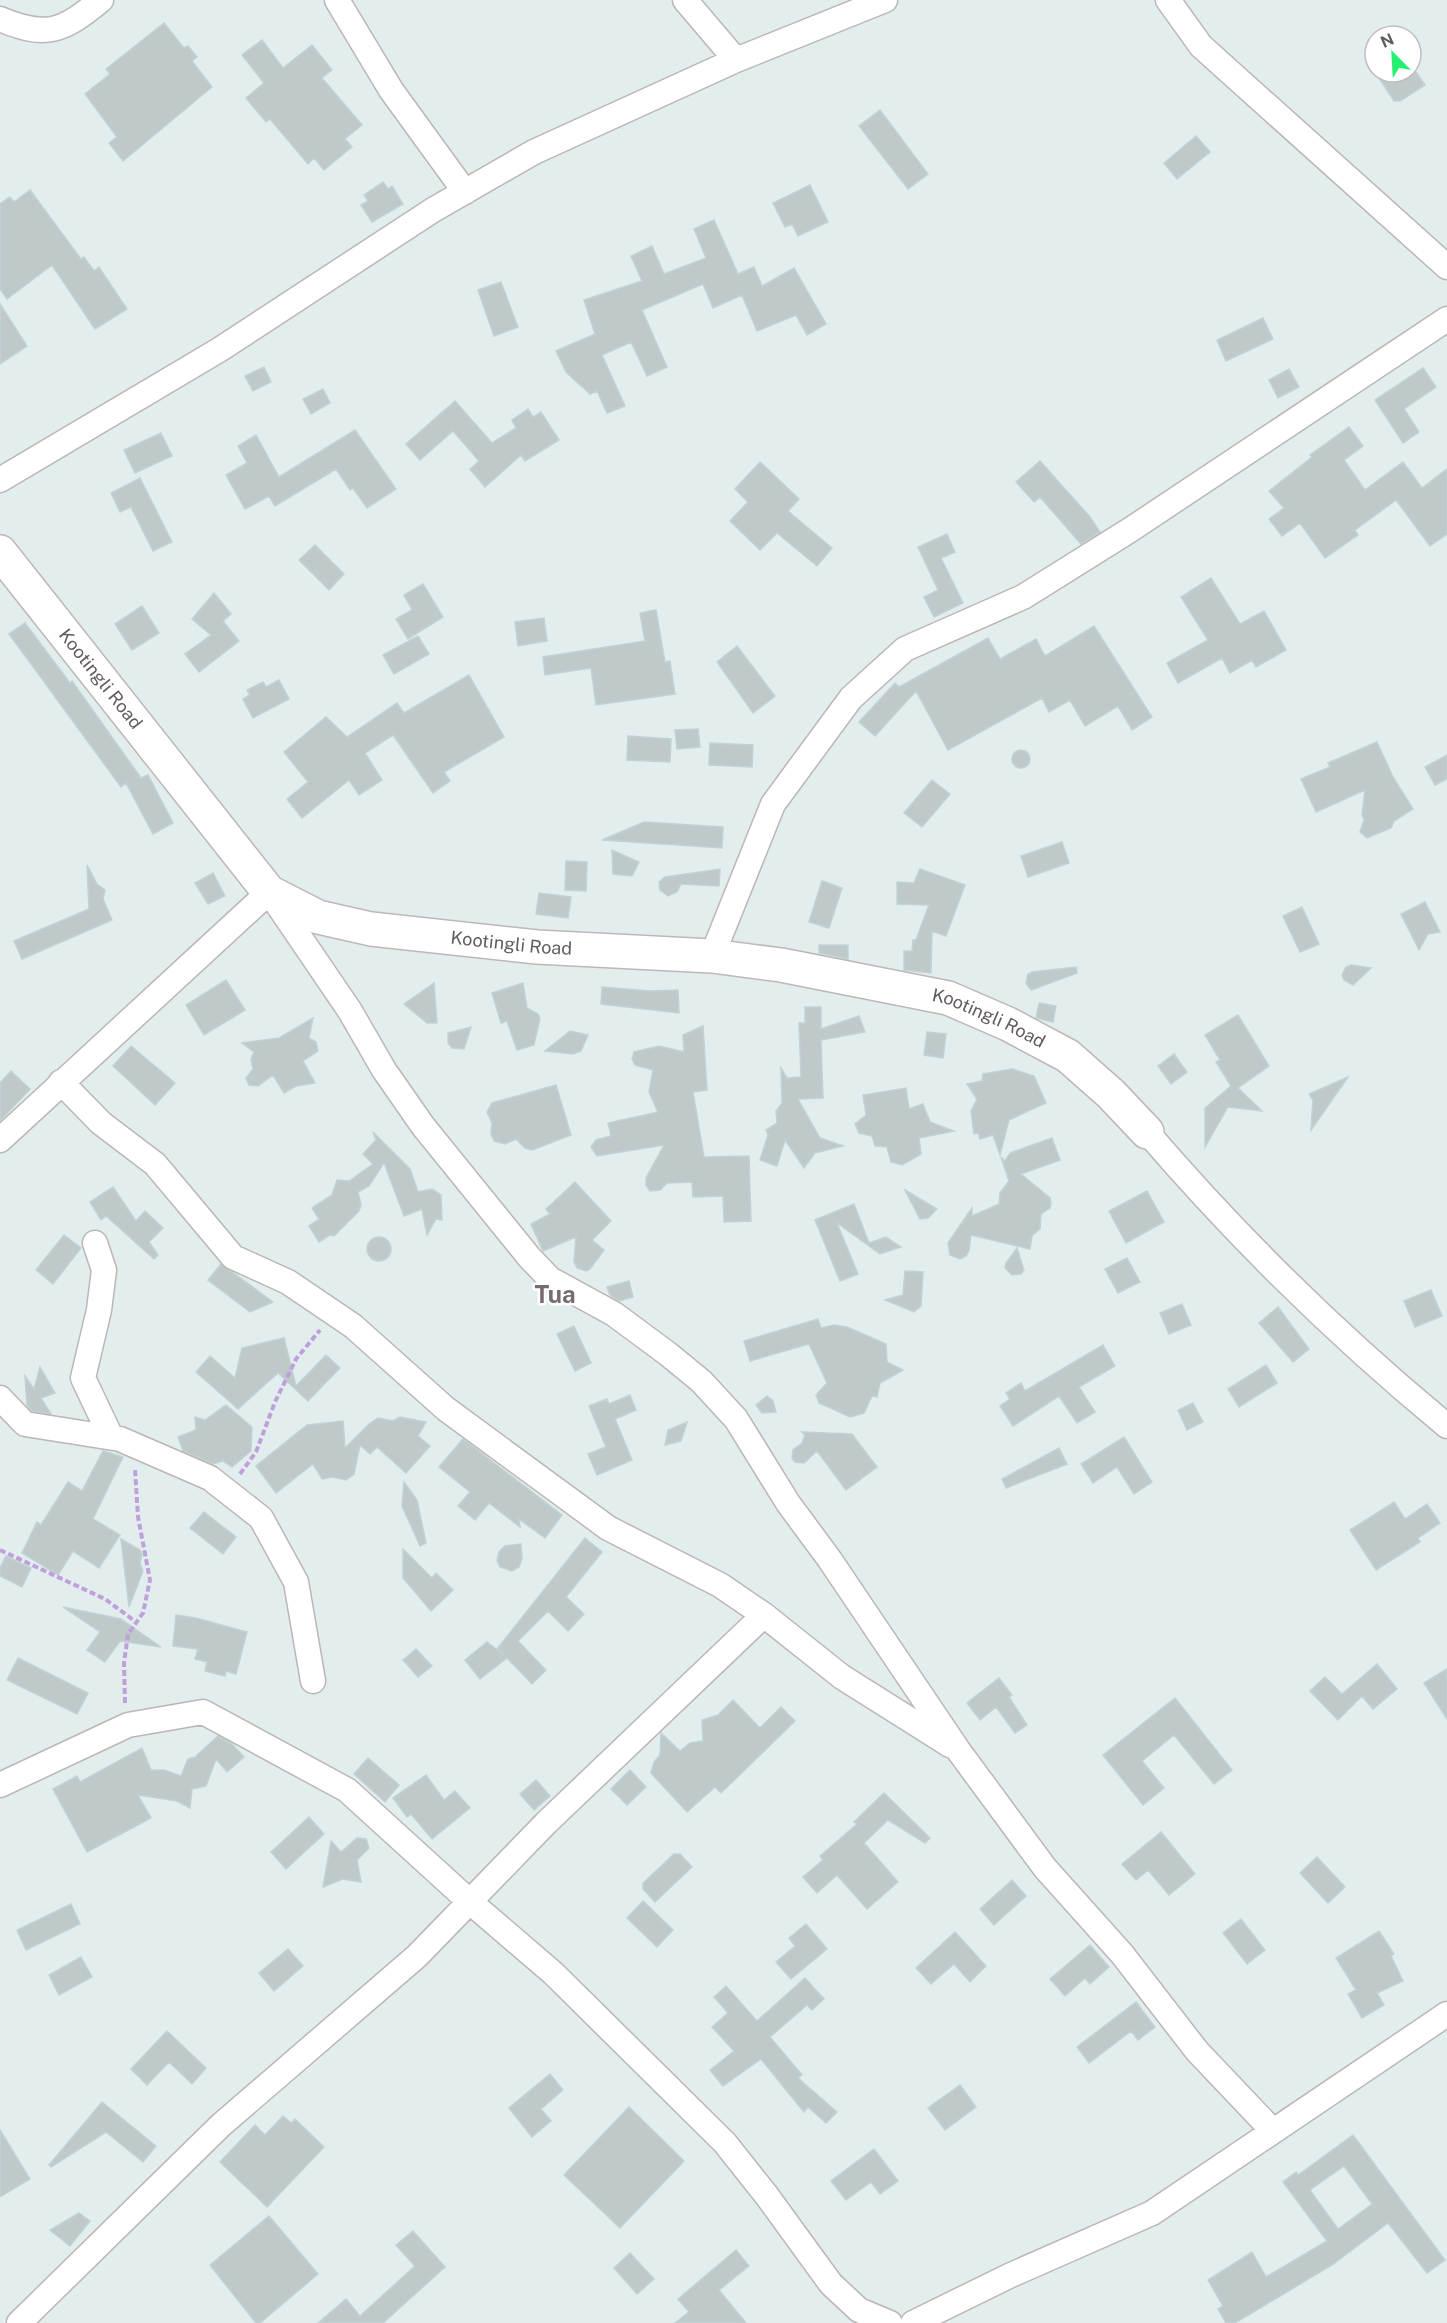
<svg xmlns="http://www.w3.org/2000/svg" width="1447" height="2323" font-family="'Public Sans',sans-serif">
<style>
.building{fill:#bfc9c9;stroke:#c0d3d3;stroke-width:1.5;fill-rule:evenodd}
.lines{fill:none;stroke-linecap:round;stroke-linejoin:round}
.street-casing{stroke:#bdb5b6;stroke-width:27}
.secondary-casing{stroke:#c0b6b7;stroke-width:36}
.path{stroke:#c0a0da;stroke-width:4;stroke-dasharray:6 3;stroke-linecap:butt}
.street{stroke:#fff;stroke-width:24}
.secondary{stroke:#fff;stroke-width:33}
.labels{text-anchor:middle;stroke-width:5;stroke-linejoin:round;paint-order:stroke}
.street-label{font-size:18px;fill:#645b5c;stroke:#fff}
.district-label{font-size:24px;font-weight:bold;fill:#766c6e;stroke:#fff}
</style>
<rect width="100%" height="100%" fill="#e2edee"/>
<path class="building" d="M164 23 184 48 188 46 197 57 192 61 212 87 123 161 109 143 117 137 85 94 110 74 106 69Z
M262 40 283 68 312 45 332 70 322 78 362 125 345 139 352 147 324 170 314 158 308 164 270 119 266 122 246 98 264 83 242 55Z
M1375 72H1416L1425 85 1400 101H1394Z
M880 110 928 174 908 189 859 126Z
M1196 136 1210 152 1177 179 1164 163Z
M383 182 388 189 392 186 403 204 372 222 361 205 368 201 364 195Z
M810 185 828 222 798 236 792 224 785 227 773 203Z
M30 190 81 259 84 257 94 271 99 267 127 309 95 329 52 265 7 299 0 289V204L10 197 14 202Z
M714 220 738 274 754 267 762 286 794 268 826 324 807 335 796 315 757 331 742 295 713 308 703 284 642 310 667 367 647 376 631 342 602 355 625 406 607 413 597 391 590 394 566 372 556 351 595 334 584 300 642 281 631 256 652 246 664 274 706 258 694 229Z
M501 282 518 327 494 336 478 290Z
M0 304 27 346 0 364Z
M1263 318 1273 339 1226 361 1217 340Z
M264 367 271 382 253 391 245 376Z
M1423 368 1436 387 1404 409 1419 432 1403 443 1375 400Z
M1289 369 1299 387 1278 398 1269 380Z
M323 389 330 403 311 414 303 399Z
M455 401 492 443 516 428 512 420 528 409 533 417 541 412 559 440 525 461 521 455 485 487 470 469 479 461 453 431 420 460 406 444Z
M1349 427 1363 446 1344 460 1365 490 1403 462 1422 488 1447 469V534L1430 546 1396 500 1355 530 1358 535 1325 558 1300 523 1282 536 1269 519 1284 508 1269 491 1312 457 1310 455Z
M355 430 396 489 367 508 353 488 350 490 336 469 275 506 269 496 245 509 226 475 247 463 238 446 256 435 279 477Z
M161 433 172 456 135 473 124 450Z
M1040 461 1090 517 1100 532 1081 544 1040 497 1034 502 1016 482Z
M760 462 799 499 788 511 832 548 817 566 777 533 760 550 730 521 748 502 735 489Z
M140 478 172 542 153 551 131 507 120 512 111 493Z
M947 534 955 552 941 558 963 603 934 617 924 597 938 590 918 547Z
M315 545 344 574 329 590 299 560Z
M1211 578 1240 624 1264 611 1286 650 1256 667 1252 660 1230 673 1222 658 1178 683 1167 663 1208 640 1181 597Z
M423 584 443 617 408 639 396 619 412 610 404 595Z
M214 593 231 614 223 621 239 641 199 672 185 654 211 635 192 619Z
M142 606 159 633 132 650 115 624Z
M656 610 665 662 670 661 675 694 596 705 591 668 545 675 543 657 645 641 640 613Z
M544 618 547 641 518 646 515 622Z
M25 623 70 683 72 681 141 778 148 775 173 823 153 834 126 783 121 787 9 634Z
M1094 626 1152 717 1132 730 1118 706 1085 726 1070 700 1049 712 1042 698 948 750 916 691 875 736 859 722 895 683 899 687 988 638 1000 659 1036 639 1045 656Z
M418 636 429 654 394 674 383 655Z
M737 646 775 696 753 713 717 662Z
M469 675 504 737 444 772 450 781 433 793 393 735 365 753 382 780 359 795 349 780 302 818 287 799 308 782 284 752 326 717 347 737 397 703 404 713Z
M279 680 289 699 253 718 243 699 250 695 247 690 263 682 266 687Z
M698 729 700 747 677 749 675 730Z
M628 736 671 739 670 762 627 760Z
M1377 742 1393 777 1413 809 1394 821 1391 828 1367 838 1360 832 1364 820 1362 815 1365 790 1316 812 1301 779 1330 767 1328 763Z
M710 743 753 745 752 767 709 765Z
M1012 759a9 9 0 1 1 18 0a9 9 0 1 1-18 0Z
M1447 755V779L1435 785 1425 767Z
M932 780 950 794 922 827 904 813Z
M644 822 723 827 722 848 602 840Z
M1062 842 1069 863 1028 877 1021 856Z
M612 850 639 862 632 876 613 874Z
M566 861 587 862 586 891 565 890Z
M87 865 97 884 105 890 103 899 112 920 22 959 14 941 89 909Z
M720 869 719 886 681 884 677 892 668 896 660 890 659 882 665 877Z
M920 869 965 885 946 936 932 931 931 973 904 970V951H912L913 940H916L929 905 897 904V882L914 883Z
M213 873 225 896 208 904 195 883Z
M822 881 842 888 829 928 809 922Z
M539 893 571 897 568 918 536 914Z
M1425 902 1440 932 1428 934 1419 950 1401 914Z
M1302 907 1319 944 1300 952 1283 916Z
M819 945H848V959L819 953Z
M1351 965 1371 968 1353 985 1344 980 1342 975 1346 967Z
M1076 967 1077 973 1031 990 1026 983 1028 974 1032 972Z
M226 980 245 1010 204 1035 186 1005Z
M434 983 437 1023H427L404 1004Z
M523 983 527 1008 538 1014 540 1018 534 1045 517 1050 507 1021 501 1023 492 993Z
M602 987 650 991 678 990 679 1013 601 1004Z
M1039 1003 1056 1006 1053 1022 1036 1018Z
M805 1007H821V1029L859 1016 865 1032 821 1040 823 1098 798 1099 820 1138 843 1146 815 1153 804 1168 785 1140 777 1166 760 1160 768 1135 766 1130 777 1123 776 1111 782 1103 781 1068 787 1078 801 1077 799 1023H805Z
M1238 1015 1269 1066 1238 1088 1262 1111 1228 1107 1205 1147V1108L1231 1086 1216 1062 1220 1060 1205 1035Z
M313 1018 309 1038 316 1042 318 1051 303 1061 315 1083 296 1086 284 1093 273 1075 258 1086 249 1085 246 1078 253 1069 251 1059 254 1052 242 1043 279 1038Z
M703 1026 707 1090 693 1092 704 1157 749 1156 751 1221 724 1222 723 1196 693 1197 692 1182 667 1183 660 1190 650 1191 646 1185V1178L664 1145 597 1156 591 1147 596 1140 611 1136 608 1123 658 1112 649 1092 653 1070 635 1065 632 1059 634 1052 659 1046 684 1052 683 1035Z
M471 1027 464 1049 452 1048 448 1043V1033Z
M570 1031 588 1035 581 1051 573 1054 545 1051Z
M927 1032 946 1034 943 1058 924 1055Z
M131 1046 175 1083 155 1105 113 1066Z
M1174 1054 1187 1072 1171 1084 1158 1066Z
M1012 1069 1034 1076 1046 1103 1009 1120 1000 1155 993 1135 980 1139 978 1133 974 1134 971 1111 977 1099 967 1084 982 1081 983 1074Z
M11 1071 30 1089 0 1121V1083Z
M1348 1077 1311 1130 1313 1100 1309 1094Z
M556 1085 571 1135 532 1150 525 1148 516 1139 505 1144 494 1141 491 1134 492 1123 487 1112 492 1103Z
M906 1088 909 1109 923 1104 930 1122 954 1131 919 1138 921 1154 902 1165 891 1162 887 1147 875 1146 872 1136 859 1133 855 1124 866 1115 863 1095Z
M373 1132 410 1169 418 1192 432 1189 441 1195 442 1220 436 1219 427 1235 422 1209 404 1216 384 1163 369 1186 358 1192 361 1205 359 1211 334 1236 330 1235 319 1242 309 1226 319 1219 312 1208 332 1195 337 1180 349 1181 373 1164 363 1154 376 1140Z
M1052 1138 1060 1160 1021 1174 1050 1198 1051 1203 1050 1208 1041 1214 1040 1229 1032 1236 1030 1249 971 1235 969 1251 966 1256 960 1259 950 1255 948 1243 972 1208V1216L999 1204 1000 1193 1009 1181 1001 1157 1005 1161 1010 1153Z
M575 1182 611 1221 592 1240 604 1250 590 1269 586 1271 577 1268 574 1262 576 1237 543 1251 531 1224 550 1214 546 1209Z
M113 1187 136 1221 145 1211 163 1228 149 1242 158 1255 154 1259 106 1216 101 1220 90 1202Z
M905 1190 937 1209 928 1218 920 1219Z
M1147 1191 1164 1222 1126 1243 1109 1211Z
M854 1204 869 1243 886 1237 901 1247 880 1254 837 1223 858 1274 840 1281 815 1220Z
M64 1235 81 1248 53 1284 36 1270Z
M367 1249a12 12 0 1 1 24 0a12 12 0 1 1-24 0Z
M1017 1248 1024 1270 1021 1274 1012 1275 1005 1268 1006 1263Z
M1127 1258 1140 1282 1118 1293 1105 1269Z
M221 1264 235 1274 273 1302 250 1312 208 1280Z
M905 1271 923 1272 921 1306 914 1312 885 1300 903 1295Z
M629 1281 633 1297 619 1301 610 1295 607 1287Z
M1431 1290 1442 1316 1415 1327 1404 1301Z
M1182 1304 1191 1325 1169 1334 1160 1313Z
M1278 1307 1309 1349 1293 1362 1259 1323Z
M818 1319 821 1328 834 1325 847 1327 886 1344 887 1362 903 1370 880 1383 877 1397 872 1396 864 1413 850 1417 819 1403 816 1395 827 1383 809 1344 750 1361 744 1341Z
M574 1326 591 1363 575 1371 557 1334Z
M284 1338 296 1386 326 1355 340 1368 308 1401 278 1373 238 1409 196 1372 210 1356 235 1378 242 1348Z
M1103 1345 1115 1366 1079 1387 1095 1412 1077 1423 1059 1396 1013 1426 1000 1406 1010 1399 1006 1393 1021 1383 1025 1391Z
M1266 1365 1277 1383 1239 1407 1228 1389Z
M40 1367 55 1393 41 1398 51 1414 32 1411 27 1405 25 1376 34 1389Z
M630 1395 636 1410 615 1419 632 1460 597 1475 588 1454 606 1447 589 1406 607 1399 609 1404Z
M767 1396 773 1401 776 1412 762 1413 756 1405Z
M1193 1403 1203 1422 1187 1430 1178 1410Z
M226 1405 252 1427 251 1451 232 1467 223 1461 213 1464 183 1451 178 1437 196 1430 195 1417 205 1420Z
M400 1417 426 1422 418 1436 430 1446 406 1473 377 1447 370 1454 360 1445 354 1474 346 1480 333 1477 322 1479 313 1464 276 1493 256 1466 307 1425 343 1421 345 1448 369 1424 378 1418 393 1421Z
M687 1422 681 1441 665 1445 668 1430Z
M802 1432 852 1434 877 1467 846 1490 817 1451 804 1463 795 1462 792 1458 793 1450 802 1443 805 1435Z
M1124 1437 1152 1482 1134 1494 1117 1467 1093 1483 1081 1464Z
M463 1439 562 1515 545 1538 519 1519 520 1527 489 1503 475 1520 458 1506 470 1492 439 1467Z
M1059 1448 1067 1464 1006 1488 1002 1479Z
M103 1451 123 1457 93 1519 120 1535 99 1568 73 1551 58 1575 22 1553 37 1522 41 1525 68 1482 82 1491Z
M404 1482 417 1500 426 1543 420 1546 402 1506Z
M1394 1502 1405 1519 1427 1504 1440 1523 1418 1538 1420 1542 1376 1570 1350 1530Z
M204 1512 236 1537 223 1554 190 1528Z
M585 1538 602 1552 566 1597 584 1614 568 1631 548 1611 518 1641 546 1670 532 1684 507 1658 480 1679 465 1660 487 1642 504 1655 497 1649Z
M121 1539 140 1550 142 1555 140 1563 143 1571 129 1607Z
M521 1544 522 1559 519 1567 512 1571 500 1567 497 1560 499 1552 505 1546Z
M403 1549 432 1578 436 1573 453 1590 431 1611 403 1578Z
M6 1556 31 1568 22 1587 0 1576V1568Z
M63 1607 121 1619 161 1647 120 1641 105 1662 87 1650 100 1632Z
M176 1615 196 1618 247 1632 236 1674 226 1671 225 1676 205 1671 207 1662 195 1659 198 1649 173 1646Z
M416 1649 432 1666 418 1677 403 1660Z
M18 1658 88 1693 77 1714 7 1680Z
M1377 1664 1397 1689 1373 1709 1362 1696 1338 1720 1310 1691 1325 1677 1342 1694Z
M1447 1669V1719L1424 1683Z
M999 1678 1012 1695 1009 1697 1027 1725 1015 1733 996 1707 980 1720 967 1703Z
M1175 1698 1232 1770 1214 1784 1174 1735 1142 1761 1164 1788 1143 1805 1103 1755Z
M733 1700 760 1728 781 1707 795 1721 721 1793 715 1787 687 1812 651 1773 654 1762 660 1755 661 1733 680 1751 690 1743 703 1741 702 1720 718 1715Z
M218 1736 232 1744 244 1757 227 1772 216 1759 206 1786 192 1789 190 1808 177 1801 138 1795 151 1818 87 1852 53 1789 77 1776 80 1782 142 1748 151 1770H164L181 1776 188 1759 195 1757Z
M368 1758 399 1785 385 1802 354 1774Z
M630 1770 646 1787 627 1805 611 1789Z
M426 1775 444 1800 455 1791 470 1808 432 1839 411 1814 407 1817 393 1798Z
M536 1780 550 1796 534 1810 520 1794Z
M884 1793 930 1838 925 1843 888 1820 864 1843 898 1882 867 1909 837 1875 817 1893 803 1877 823 1860 820 1856 857 1824 854 1822Z
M309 1817 324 1834 286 1869 271 1852Z
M1161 1832 1195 1874 1169 1895 1148 1870 1136 1880 1122 1864Z
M357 1838 366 1839 369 1848 357 1860 361 1882 343 1879 323 1887 331 1841 341 1852Z
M674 1854H680L692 1867 655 1902 643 1889V1883Z
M1317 1857 1345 1887 1328 1903 1300 1873Z
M1012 1880 1026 1896 994 1925 980 1909Z
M643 1901 673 1930 657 1947 627 1918Z
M71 1904 80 1924 26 1950 17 1930Z
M1241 1919 1265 1950 1247 1964 1223 1933Z
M806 1924 827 1949 791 1979 776 1962 795 1946 789 1938Z
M1379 1931 1394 1954 1391 1956 1403 1981 1377 1993 1384 2005 1362 2018 1348 1994 1356 1990 1336 1958Z
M955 1932 986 1966 970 1982 954 1964 931 1984 916 1968Z
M1090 1945 1109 1967 1090 1984 1085 1978 1065 1996 1050 1979Z
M288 1949 303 1966 274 1991 259 1973Z
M81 1957 92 1977 59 1995 49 1975Z
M805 1978 824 1999 812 2010 807 2005 770 2037 802 2075 798 2078 837 2112 826 2123 808 2107 804 2112 761 2059 723 2086 710 2070 734 2051 712 2027 728 2013 714 1997 726 1986 757 2021Z
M1136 2002 1155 2027 1138 2040 1131 2031 1089 2063 1077 2047Z
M167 2031 206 2068 192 2084 169 2062 147 2085 131 2069Z
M550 2074 563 2090 541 2109 551 2121 532 2137 509 2108Z
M960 2085 976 2107 945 2130 928 2108Z
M102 2102 156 2146 143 2162 106 2132 51 2167 49 2165Z
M629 2107 684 2161 620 2228 564 2175Z
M283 2116 291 2123 295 2119 324 2147 267 2207 220 2162 255 2125 265 2135Z
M0 2130 30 2179 0 2197Z
M1353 2135 1445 2260 1427 2273 1388 2223 1332 2265 1235 2323H1226L1218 2309 1223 2306 1208 2280 1252 2252 1266 2277 1327 2241 1283 2182 1296 2172 1298 2175ZM1344 2166 1372 2204 1338 2229 1310 2190Z
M874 2149 898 2181 880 2194 871 2182 846 2200 831 2181Z
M79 2213 90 2221 70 2246 50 2230Z
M269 2216 318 2274 260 2323H256L210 2265Z
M413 2231 445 2267 383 2323H318L346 2299 360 2316 415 2266 396 2245Z
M736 2250 749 2266 719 2290 746 2323H675L689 2312 678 2299Z
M630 2253 654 2279 637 2294 614 2268Z"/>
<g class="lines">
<g class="street-casing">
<path id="street" d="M337 0 391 90 465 192
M685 0 736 60
M1168 0 1201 46 1447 267
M0 19C47 39 63 31 101 0
M0 480 219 350 433 210 534 152 736 60 885 0
M712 956 773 804 851 698 905 649 1023 597 1130 530 1447 319
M61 1082 101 1123 155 1164 233 1257 288 1282 353 1326 446 1409 608 1528 720 1585 764 1615 842 1677 950 1745
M1147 1132C1238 1238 1339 1337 1447 1426
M0 1140 269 892 350 1011 384 1070 423 1126 529 1257 550 1279 614 1314 668 1354 701 1381 736 1419 788 1503 830 1560 958 1750 1045 1868 1122 1954 1197 2051 1272 2130
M95 1243 104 1270 99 1310 83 1378 111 1437
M0 1398 25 1424 120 1439 210 1478 261 1518 296 1582 313 1681
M0 1785 128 1725 203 1712 347 1790 469 1901 553 1973 725 2143 767 2196 831 2284 859 2310 890 2323
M19 2323 221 2125 417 1956 546 1823 764 1615
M913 2323 1011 2275 1152 2213 1447 2014"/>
</g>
<g class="secondary-casing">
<g id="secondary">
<path id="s1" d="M0 552 269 892 318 917 371 929 537 947 712 956 781 965 948 998 1008 1024 1068 1056 1111 1094 1147 1132"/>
</g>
</g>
<path class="path" d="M240 1474 256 1452 275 1402 296 1359 320 1330
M0 1550 105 1599 136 1622
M125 1703 124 1663 128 1634 143 1613 150 1580 138 1517 135 1469"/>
<use href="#street" class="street"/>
<use href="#secondary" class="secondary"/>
</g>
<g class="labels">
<g class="street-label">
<text dy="6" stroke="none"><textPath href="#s1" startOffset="162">Kootingli Road</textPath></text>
<text dy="6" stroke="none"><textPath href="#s1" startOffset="684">Kootingli Road</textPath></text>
<text dy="6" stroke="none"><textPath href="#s1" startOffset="1170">Kootingli Road</textPath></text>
</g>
<g class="district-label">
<text x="555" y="1303">Tua</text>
</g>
</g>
<g transform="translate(1393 54) rotate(336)"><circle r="28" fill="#ffffff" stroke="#c1bdbe" stroke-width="1.5"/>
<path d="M0-4.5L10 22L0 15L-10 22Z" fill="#26f071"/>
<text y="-9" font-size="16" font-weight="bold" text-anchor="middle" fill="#645b5c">N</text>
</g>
</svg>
